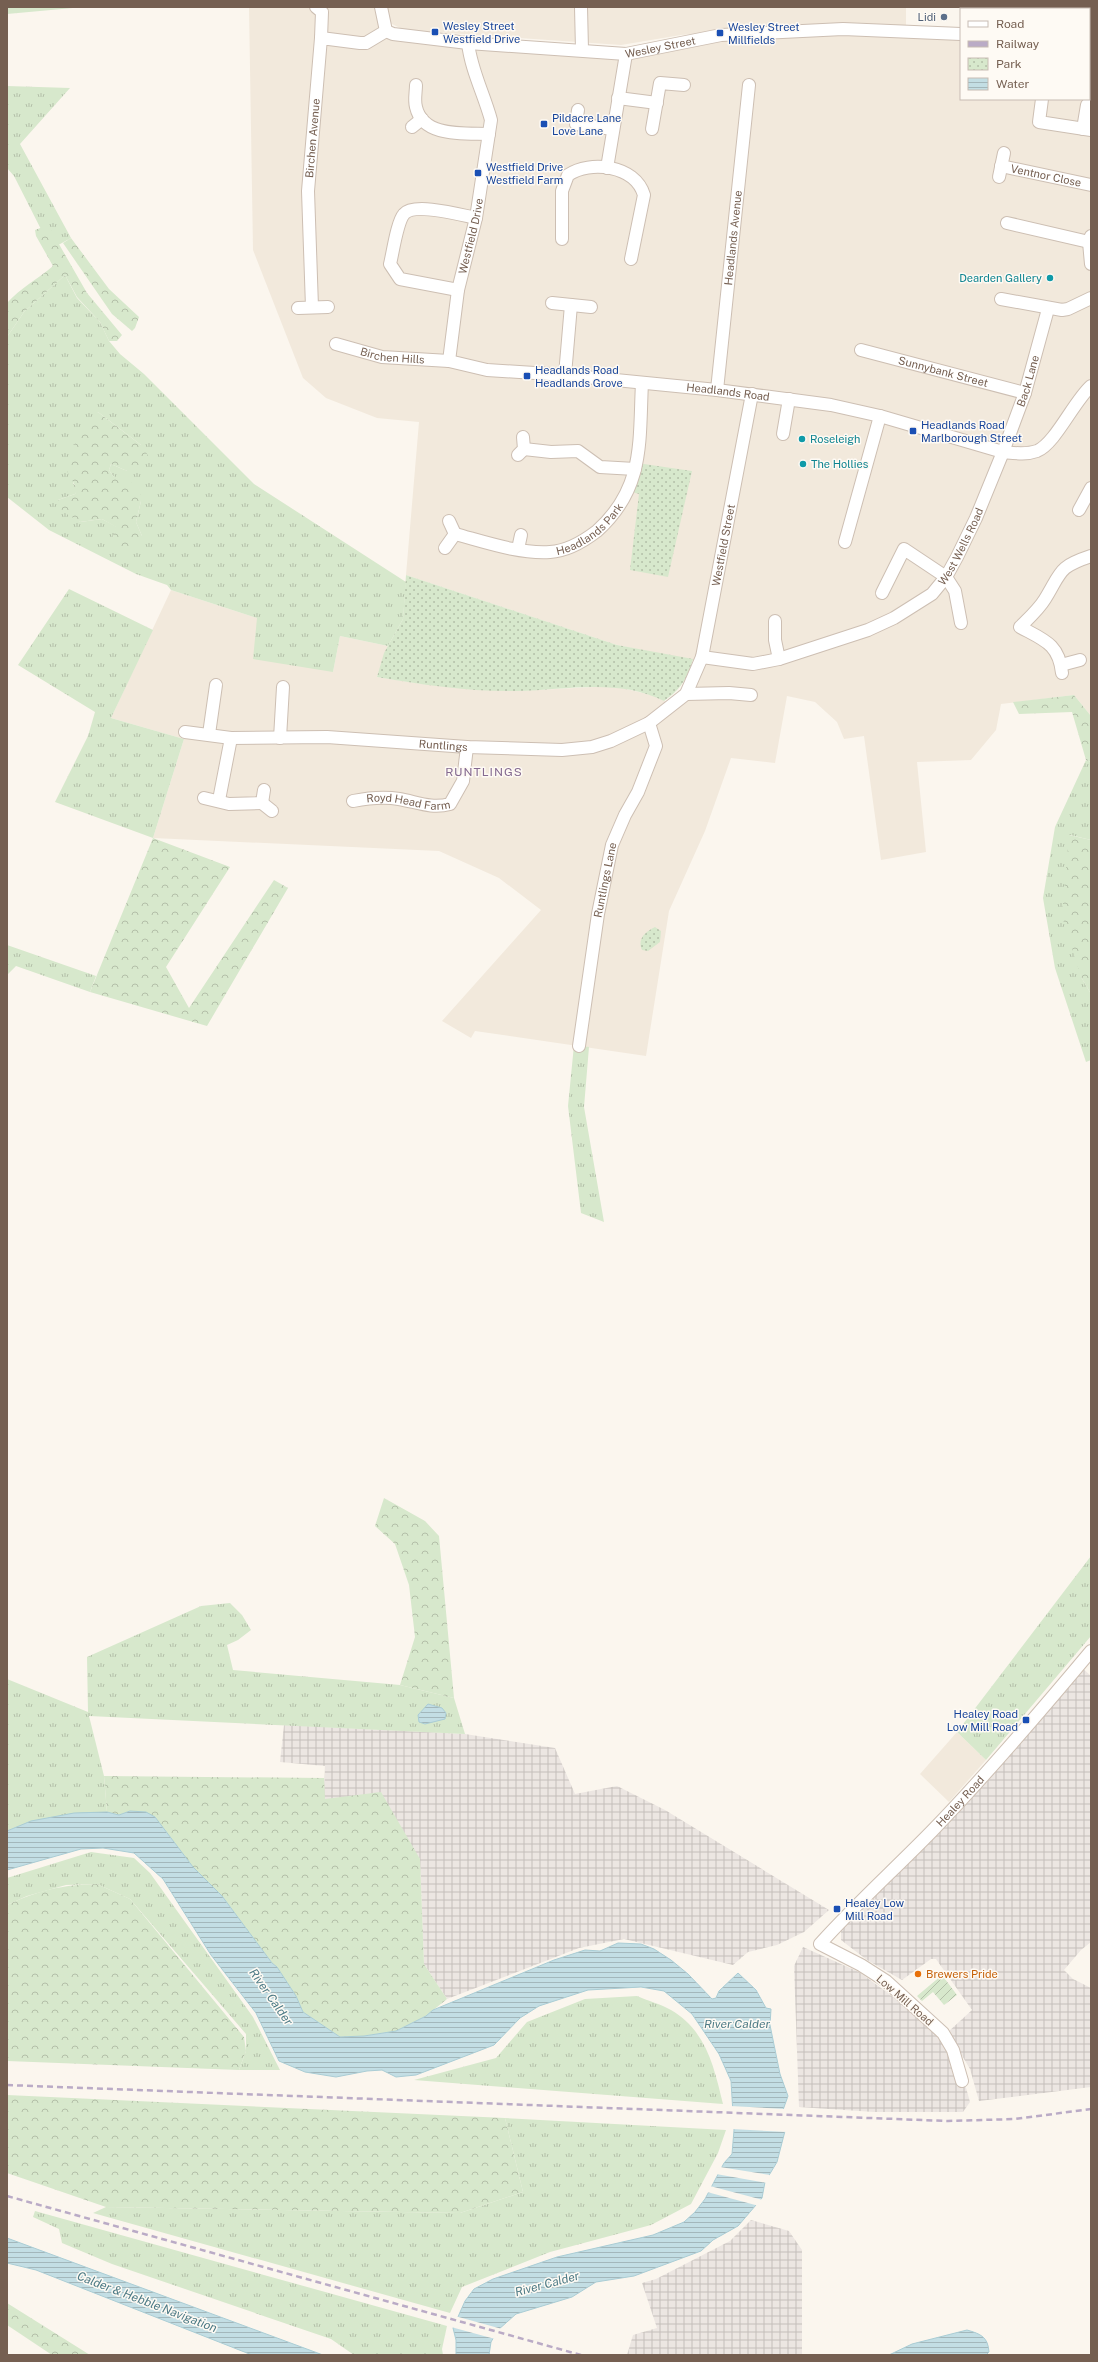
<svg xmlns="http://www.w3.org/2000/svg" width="1098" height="2362" font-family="'Public Sans',sans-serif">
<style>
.residential{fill:#f2e9dc}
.industrial{fill:url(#industrial-grid)}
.grass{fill:url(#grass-tufts);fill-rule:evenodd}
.forest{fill:url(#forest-crowns)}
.park{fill:url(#park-dots)}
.garden{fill:url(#garden-furrows)}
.water{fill:url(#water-rules);stroke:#aacdd5}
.pier{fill:#fbf6ee}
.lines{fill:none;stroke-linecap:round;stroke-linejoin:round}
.minor-casing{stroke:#cdbfb3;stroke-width:14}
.minor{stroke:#fff;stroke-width:12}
.rail{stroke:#baabc6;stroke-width:2.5;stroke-dasharray:6 4;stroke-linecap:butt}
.service-dot{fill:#5c6f8a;stroke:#fefaf4;stroke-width:1.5}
.transit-dot{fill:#1a4fb4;stroke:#fefaf4;stroke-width:1.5}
.culture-dot{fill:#0f9aa8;stroke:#fefaf4;stroke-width:1.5}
.food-dot{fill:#e8710a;stroke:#fefaf4;stroke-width:1.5}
.labels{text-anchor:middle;stroke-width:3;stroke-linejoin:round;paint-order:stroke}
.service-label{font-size:11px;fill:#4e5e75;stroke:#fefaf4;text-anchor:end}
.transit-label{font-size:11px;fill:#164399;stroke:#fefaf4;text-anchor:start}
.street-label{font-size:11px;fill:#755f51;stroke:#fefaf4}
.culture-label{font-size:11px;fill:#0d838f;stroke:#fefaf4;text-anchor:start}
.food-label{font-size:11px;fill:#c56008;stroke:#fefaf4;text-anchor:start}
.neighbourhood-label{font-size:12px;letter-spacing:1px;fill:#856a90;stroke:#fefaf4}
.water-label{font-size:12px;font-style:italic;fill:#4c7a85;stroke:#fefaf4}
</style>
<defs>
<pattern id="industrial-grid" width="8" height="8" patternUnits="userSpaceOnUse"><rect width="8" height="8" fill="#ece6e2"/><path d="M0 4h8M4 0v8" fill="none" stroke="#c4beba"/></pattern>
<pattern id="grass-tufts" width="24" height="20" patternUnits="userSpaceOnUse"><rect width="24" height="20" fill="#d7e8cc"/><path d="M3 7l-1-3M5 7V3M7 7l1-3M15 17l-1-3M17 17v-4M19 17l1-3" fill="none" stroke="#b3bfa8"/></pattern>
<pattern id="forest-crowns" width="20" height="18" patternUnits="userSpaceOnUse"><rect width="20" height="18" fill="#d7e8cc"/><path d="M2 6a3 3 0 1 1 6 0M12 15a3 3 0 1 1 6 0" fill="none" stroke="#b3bfa8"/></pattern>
<pattern id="park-dots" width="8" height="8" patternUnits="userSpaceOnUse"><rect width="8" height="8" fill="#d7e8cc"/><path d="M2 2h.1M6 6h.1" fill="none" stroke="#b3bfa8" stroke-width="1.8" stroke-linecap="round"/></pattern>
<pattern id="garden-furrows" width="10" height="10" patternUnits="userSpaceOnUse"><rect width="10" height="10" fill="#d7e8cc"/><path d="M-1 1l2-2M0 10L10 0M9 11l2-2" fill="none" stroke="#b3bfa8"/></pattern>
<pattern id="water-rules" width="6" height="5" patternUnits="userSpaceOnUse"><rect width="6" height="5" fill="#c3dee4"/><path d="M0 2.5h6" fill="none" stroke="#a3b7bb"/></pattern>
</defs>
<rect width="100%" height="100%" fill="#fbf6ee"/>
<path class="residential" d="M249 7H381L386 31 625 54 711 37 843 29 961 34V99H1089V37H1091V716L1074 695 1001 704 996 730 971 760 917 762 926 852 881 860 864 736 844 739 837 722 815 702 787 696 775 763 731 758 705 831 669 911 646 1056 475 1031 471 1038 442 1021 541 910 499 878 439 851 153 838 184 739 111 718 171 590 257 618 333 672 340 636 388 646 377 677 422 684 516 691 614 686 651 695 677 706 705 663 617 645 406 575 419 422 377 418 326 398 303 378 253 250Z
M387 7H906V27L744 29 681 35 621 45 404 30 388 22Z
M957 1732 986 1760 949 1802 920 1774Z"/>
<path class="industrial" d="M1079 1665 1091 1676V1942L1081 1950 1064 1970 1073 1979 1091 1988V2087L979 2101 970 2069 948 2032 972 2010 936 1959H931L902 1980 867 1960 841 1940V1927L932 1831Z
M284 1725 465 1734 555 1748 575 1794 617 1786 665 1810 829 1910 804 1932 777 1945 748 1952 733 1965 624 1939 579 1948 447 1999 424 1964 420 1859 324 1799 325 1766 280 1762Z
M803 1947 859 1972 888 1993 936 2033 963 2077 970 2102 963 2112H874L799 2107 794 1966Z
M751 2220 789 2231 802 2250V2355H627L633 2335 657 2328 642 2283 656 2279 730 2241Z"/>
<path class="grass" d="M7 7H84L7 14Z
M7 86 70 88 20 144 71 238 51 249 14 176 7 168Z
M65 275 77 298 100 322 109 341 120 354 144 374 254 484 406 582 403 619 388 646 340 636 333 672 253 659 257 618 171 590 167 585 136 574 49 530 7 497V337L24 312ZM98 412 141 445 127 471 111 464 109 470 113 476 123 481 141 501 136 522 142 536 113 537 117 527 102 519 80 522 58 500 75 494 78 489 73 483Z
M69 589 153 630 111 718 184 739 153 838 55 802 88 736 95 712 18 665Z
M1086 760 1091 762V840L1070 835 1081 977 1091 994V1060L1086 1062 1055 968 1043 898 1055 827Z
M7 945 96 976 90 992 16 966 7 975Z
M574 1045 589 1047 584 1107 604 1222 581 1213 568 1106Z
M1091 1556V1636L986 1760 957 1732Z
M230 1603 242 1615 251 1630 238 1640 227 1645 233 1670 400 1685 454 1698 465 1734 89 1716 104 1776 107 1812C72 1813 40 1818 7 1831V1679L88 1712 87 1657 201 1606Z
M91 1852 134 1858 150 1873 253 2017 280 2070H239L246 2051V2034L130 1899 97 1884 66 1885 27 1896 7 1905V1878Z
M637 1996C648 2001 661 2004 671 2010 707 2031 714 2068 723 2104L414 2080 496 2058 527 2022 585 1999Z
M505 2118 726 2130 718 2153 691 2204 651 2225 550 2252 462 2287 450 2313 93 2213 106 2207 460 2213 523 2192Z
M35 2211 447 2326 442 2349 443 2355H354L331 2339 112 2264 62 2243 59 2229 33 2217Z"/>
<path class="forest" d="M48 225 87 293 122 335 117 341H109L100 322 77 297 65 275 24 312 7 337V303C20 288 38 279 53 266L36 236 35 230Z
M71 238 109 289 139 317 135 328 132 331 112 314 63 243Z
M98 412 141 445 149 457 138 470 127 471 111 464 109 470 113 476 140 486 141 501 136 522 142 536 133 551 125 554 113 537 116 527 102 519 80 522 62 511 58 500 75 494 77 489 67 471 70 454 84 424Z
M1074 695 1091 716V762L1086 760 1072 712 1019 714 1013 702Z
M1069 835 1091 840V994L1081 977 1062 916Z
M153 838 230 867 166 967 189 1008 274 880 288 888 207 1026 90 992Z
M384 1498 425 1521 439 1536 454 1698 400 1685 415 1637 409 1585 395 1544 375 1526Z
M104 1776 324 1778 325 1799 381 1792 420 1859 424 1964 447 1999 426 2016 396 2031 364 2036 340 2037 303 2012 296 1996 277 1967 272 1963 222 1896 193 1867 155 1817 130 1811 119 1815 107 1812Z
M97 1884 130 1899 244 2037 246 2051 239 2070 7 2061V1905C40 1890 61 1885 97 1884Z
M7 2095 505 2118 523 2192 460 2213 106 2207 7 2173Z
M7 2303 90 2355H52L7 2325Z"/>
<path class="park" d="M637 463 692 471 668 577 630 570 639 494 629 491Z
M406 575 617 645 693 659C687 679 681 689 664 701 618 678 567 690 517 691 471 692 423 685 377 677L384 653 403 619Z
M655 927 661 931 660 942 648 951 642 950C637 939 645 932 655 927Z"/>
<path class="garden" d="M942 1975 957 1995 944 2005 933 1992 922 2001 917 1996Z"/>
<path class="water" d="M428 1704 442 1708 446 1713 445 1719 425 1724 419 1722 418 1715Z
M130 1811 146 1812 155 1817 193 1867 222 1896 272 1963 277 1967 296 1996 303 2012 340 2037 364 2036 396 2031 426 2016 433 2010 554 1960 585 1950 600 1951 618 1943 641 1944 654 1949 671 1960 688 1974 712 1999 716 1998 719 1991 738 1973 756 1990 766 2008 771 2009 770 2025 780 2074 788 2096 783 2110 785 2131 777 2162 765 2182 762 2198 738 2226 713 2240 701 2251 634 2276 596 2282 572 2297 516 2314 498 2330 491 2342 489 2355H456V2340L453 2328 465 2301 474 2289 493 2279 557 2257 653 2235 684 2222 695 2212 705 2199 724 2163 732 2154 734 2130 731 2081 719 2054 692 2014 664 1991 641 1987 588 1990 539 2006 520 2018 494 2045 416 2075 396 2077 382 2070 367 2071 336 2077 305 2072 279 2061 256 2013 211 1955 163 1879 134 1853 103 1848 81 1849 7 1870V1831L31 1821 74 1813 107 1812 119 1815Z
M7 2238 323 2355H252L36 2270 7 2263Z
M967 2330C981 2334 988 2337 989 2352L986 2355H889L912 2344Z"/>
<path class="pier" d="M730 2106 785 2109 787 2132 732 2129Z
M720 2167 770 2175 767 2183 716 2174Z
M710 2186 763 2200 759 2206 707 2192Z
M455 2316 502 2329 495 2339 451 2327Z"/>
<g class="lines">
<g class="minor-casing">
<g id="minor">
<path d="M316 7 322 12 321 38"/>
<path id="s1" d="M381 7 386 31 393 34 468 43 626 54 721 35 843 29 961 34"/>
<path d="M581 7 582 50"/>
<path d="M1089 37H1091"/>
<path d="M416 85C416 92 414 100 416 107 423 138 465 133 489 134"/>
<path d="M618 98 657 103"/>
<path d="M1042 99 1039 122 1091 130"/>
<path d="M578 110 576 124 613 129"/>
<path d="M412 127 422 119"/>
<path d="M652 129 660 83 684 85"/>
<path d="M1083 129 1087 105"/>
<path id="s2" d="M1001 166 1091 185"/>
<path d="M607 168 626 54"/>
<path d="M999 177 1004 153"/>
<path d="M1007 223 1089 242"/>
<path d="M1091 236 1089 242 1091 264"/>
<path d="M562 239V191L568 175C590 160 635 165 644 195L631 259"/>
<path d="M458 290 400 279 390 264C393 252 397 222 404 214 414 202 461 215 476 218"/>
<path d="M1001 299 1062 310 1068 309 1091 298"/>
<path d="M552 303 591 307"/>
<path id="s3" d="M312 307 308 191 321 38 360 43H366L386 31"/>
<path d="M298 308 328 307"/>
<path id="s4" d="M336 344 382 357 449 361 487 370 565 375 717 390 831 405 880 416 1003 452C1014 453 1026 455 1037 451 1055 444 1074 401 1091 386"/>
<path id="s5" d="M861 350 1025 393"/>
<path id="s6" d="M449 361 458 290 476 218 491 120C484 94 471 70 468 43"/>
<path d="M565 375 571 305"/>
<path id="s7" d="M717 390 749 85"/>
<path d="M783 434 789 399"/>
<path d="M524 449 551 452 578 451 600 467 635 469"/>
<path d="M518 455 524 449 523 437"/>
<path d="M1079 510 1091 488"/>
<path id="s8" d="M455 534C485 542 519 554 550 552 567 551 584 541 597 531 645 488 639 441 642 383"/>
<path d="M845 542 880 416"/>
<path d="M445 548 455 534 449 521"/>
<path d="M518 549 521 535"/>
<path d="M882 593 904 549 946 577 955 591 961 623"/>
<path d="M775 621V640L779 659"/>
<path id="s9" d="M702 657 753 664 779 659 868 630 894 618 932 594 946 577 957 557 976 518 1003 452 1025 393 1048 309"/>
<path d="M1061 665 1080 660"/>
<path d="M1062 673C1059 644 1044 640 1020 627 1029 618 1039 609 1045 599 1062 571 1058 567 1091 556"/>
<path d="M686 694 729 693 751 695"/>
<path id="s10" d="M185 732 231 738 327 737 467 747 562 750 592 747 611 741 649 723 686 694 702 657 752 394"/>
<path d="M209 734 216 685"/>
<path d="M280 738 283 687"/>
<path d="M204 798 229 804 262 803 264 790"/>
<path d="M219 800 231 738"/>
<path id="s11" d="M353 801C368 798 383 796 399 799 417 802 431 809 450 804L463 781 467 747"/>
<path d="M262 803 272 811"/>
<path id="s12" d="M579 1046 598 914 612 845 625 815 638 792 656 746 649 723"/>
<path id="s13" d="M962 2081 953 2050 943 2033 886 1981 861 1965 820 1944C857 1903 895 1869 933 1830 988 1773 1040 1712 1091 1651"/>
</g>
</g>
<use href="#minor" class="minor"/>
<path class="rail" d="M7 2085 948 2121 1015 2119 1091 2109
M7 2196 581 2355"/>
</g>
<circle class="service-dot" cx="944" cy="17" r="4"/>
<g class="transit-dot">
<rect x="431" y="28" width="8" height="8" rx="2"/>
<rect x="716" y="29" width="8" height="8" rx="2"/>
<rect x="540" y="120" width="8" height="8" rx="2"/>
<rect x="474" y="169" width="8" height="8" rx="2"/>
<rect x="523" y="372" width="8" height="8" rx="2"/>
<rect x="909" y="427" width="8" height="8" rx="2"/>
<rect x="1022" y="1716" width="8" height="8" rx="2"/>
<rect x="833" y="1905" width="8" height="8" rx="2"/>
</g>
<g class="culture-dot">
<circle cx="1050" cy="278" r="4"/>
<circle cx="802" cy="439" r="4"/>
<circle cx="803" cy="464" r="4"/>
</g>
<circle class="food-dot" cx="918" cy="1974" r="4"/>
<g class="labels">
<g class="service-label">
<text x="936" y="21">Lidi</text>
</g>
<g class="transit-label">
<text x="443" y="30">Wesley Street<tspan x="443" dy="13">Westfield Drive</tspan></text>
<text x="728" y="31">Wesley Street<tspan x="728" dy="13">Millfields</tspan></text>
<text x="552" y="122">Pildacre Lane<tspan x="552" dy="13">Love Lane</tspan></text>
<text x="486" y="171">Westfield Drive<tspan x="486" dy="13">Westfield Farm</tspan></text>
<text x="535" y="374">Headlands Road<tspan x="535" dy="13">Headlands Grove</tspan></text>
<text x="921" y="429">Headlands Road<tspan x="921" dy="13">Marlborough Street</tspan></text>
<text x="1018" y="1718" text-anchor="end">Healey Road<tspan x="1018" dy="13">Low Mill Road</tspan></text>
<text x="845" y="1907">Healey Low<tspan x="845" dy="13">Mill Road</tspan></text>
</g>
<g class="street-label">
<text dy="4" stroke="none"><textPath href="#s1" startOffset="301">Wesley Street</textPath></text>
<text dy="4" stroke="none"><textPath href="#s3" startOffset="169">Birchen Avenue</textPath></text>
<text dy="4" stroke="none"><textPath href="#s2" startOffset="46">Ventnor Close</textPath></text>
<text dy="4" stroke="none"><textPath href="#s6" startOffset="127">Westfield Drive</textPath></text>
<text dy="4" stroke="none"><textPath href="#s7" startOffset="153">Headlands Avenue</textPath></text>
<text dy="4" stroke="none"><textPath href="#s4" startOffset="58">Birchen Hills</textPath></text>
<text dy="4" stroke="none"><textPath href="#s5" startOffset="85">Sunnybank Street</textPath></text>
<text dy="4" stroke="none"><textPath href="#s9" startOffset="480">Back Lane</textPath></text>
<text dy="4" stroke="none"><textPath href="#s4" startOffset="396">Headlands Road</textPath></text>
<text dy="4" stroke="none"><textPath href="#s8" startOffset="144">Headlands Park</textPath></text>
<text dy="4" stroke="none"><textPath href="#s10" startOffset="671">Westfield Street</textPath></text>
<text dy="4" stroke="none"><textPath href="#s9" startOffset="301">West Wells Road</textPath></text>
<text dy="4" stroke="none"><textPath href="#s10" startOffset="259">Runtlings</textPath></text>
<text dy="4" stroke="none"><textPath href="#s11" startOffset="56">Royd Head Farm</textPath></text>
<text dy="4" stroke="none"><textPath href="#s12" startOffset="168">Runtlings Lane</textPath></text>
<text dy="4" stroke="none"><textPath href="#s13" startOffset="405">Healey Road</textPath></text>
<text transform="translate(905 2000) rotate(41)" y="4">Low Mill Road</text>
</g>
<g class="culture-label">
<text x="1042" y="282" text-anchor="end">Dearden Gallery</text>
<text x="810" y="443">Roseleigh</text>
<text x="811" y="468">The Hollies</text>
</g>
<g class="food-label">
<text x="926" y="1978">Brewers Pride</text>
</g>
<g class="neighbourhood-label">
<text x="484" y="776">RUNTLINGS</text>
</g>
<g class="water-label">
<text transform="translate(271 1997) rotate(55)" y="4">River Calder</text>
<text x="737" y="2028">River Calder</text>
<text transform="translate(547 2284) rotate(-15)" y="4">River Calder</text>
<text transform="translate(147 2302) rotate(21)" y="4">Calder &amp; Hebble Navigation</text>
</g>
</g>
<rect width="1098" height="2362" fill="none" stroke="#755f51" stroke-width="16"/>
<rect x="960" y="8" width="130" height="92" fill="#fefaf4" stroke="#c7bcb3"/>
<rect x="968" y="21" width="20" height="6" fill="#ffffff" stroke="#c7bcb3"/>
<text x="996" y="28" font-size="12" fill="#755f51">Road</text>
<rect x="968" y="41" width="20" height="6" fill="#baabc6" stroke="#c7bcb3"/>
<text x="996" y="48" font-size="12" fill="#755f51">Railway</text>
<rect x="968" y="58" width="20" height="12" fill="url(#park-dots)" stroke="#c7bcb3"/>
<text x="996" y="68" font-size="12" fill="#755f51">Park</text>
<rect x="968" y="78" width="20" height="12" fill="url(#water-rules)" stroke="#c7bcb3"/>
<text x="996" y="88" font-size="12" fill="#755f51">Water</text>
</svg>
